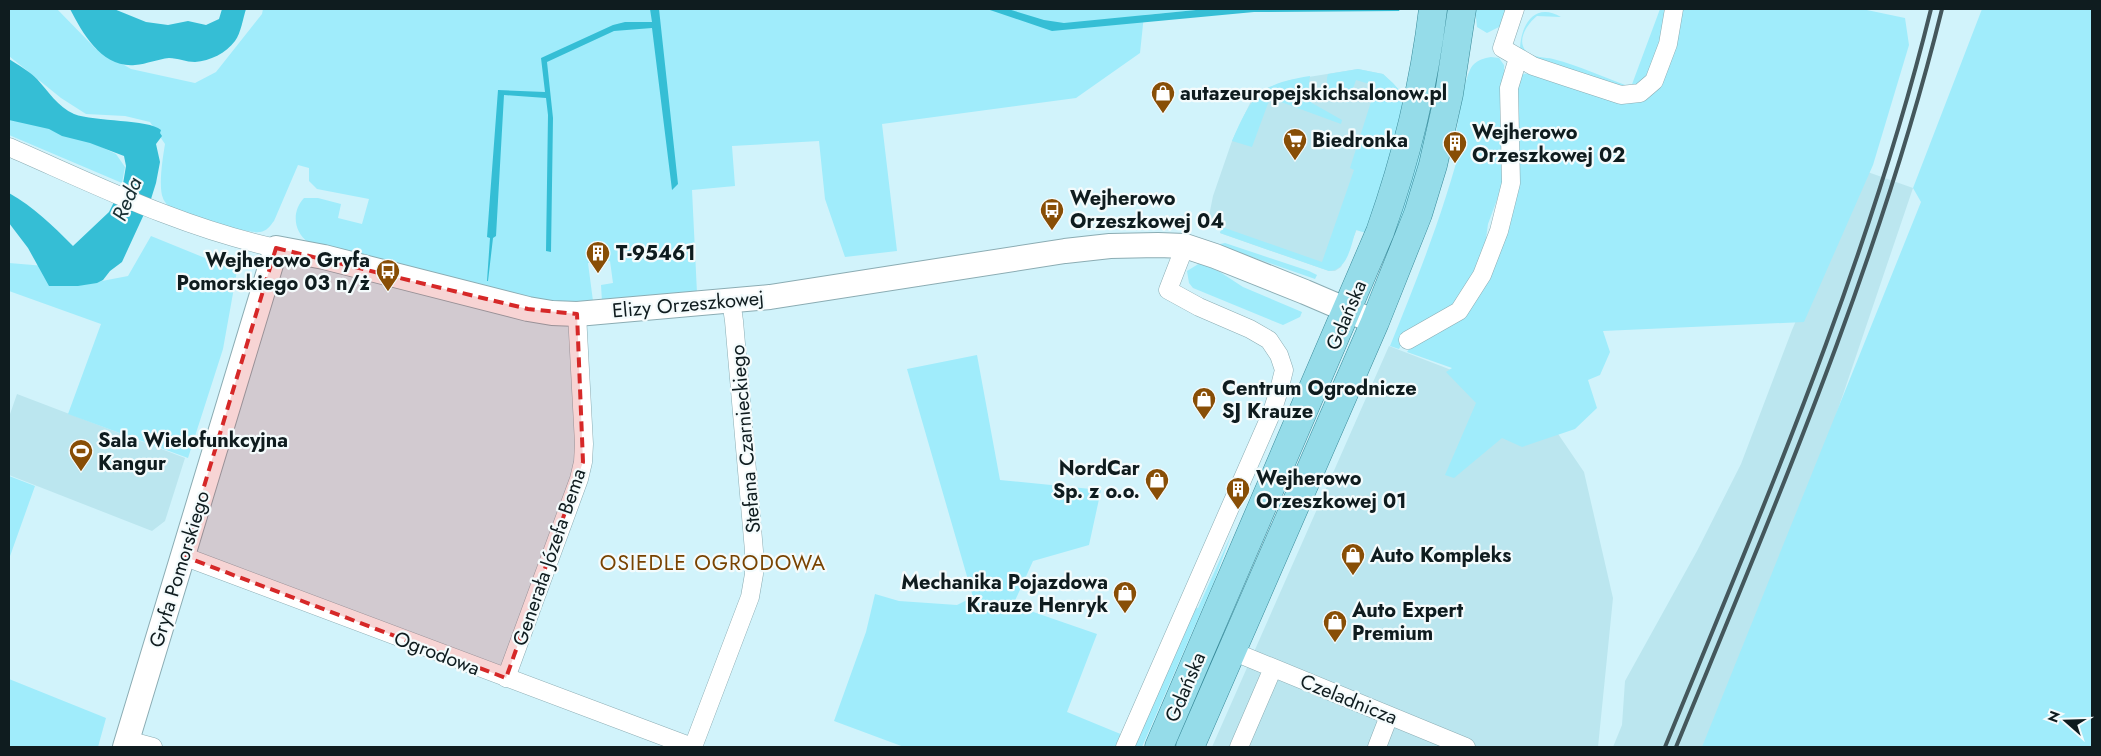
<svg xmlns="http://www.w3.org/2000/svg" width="2101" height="756" font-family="Jost,sans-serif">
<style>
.built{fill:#bbe6ef}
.green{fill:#a0ecfb}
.water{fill:#35bed5}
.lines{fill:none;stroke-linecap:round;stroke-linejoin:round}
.street-casing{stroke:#8bacb3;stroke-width:19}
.secondary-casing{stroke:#8bacb3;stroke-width:26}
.primary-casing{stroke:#398a99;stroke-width:29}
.street{stroke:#fff;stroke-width:18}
.secondary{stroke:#fff;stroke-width:24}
.primary{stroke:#95dce9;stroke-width:28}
.rail{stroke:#44575c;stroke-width:4}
.marked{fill:#d62828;fill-opacity:0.2;stroke:#d62828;stroke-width:4;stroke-dasharray:10 6;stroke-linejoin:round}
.labels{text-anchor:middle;stroke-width:4.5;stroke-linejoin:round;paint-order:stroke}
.poi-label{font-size:20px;font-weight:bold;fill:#0f1c1f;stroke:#f4fbfc;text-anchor:start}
.street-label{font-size:20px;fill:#0f1c1f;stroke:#f4fbfc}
.water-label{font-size:21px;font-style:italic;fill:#182e32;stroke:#f4fbfc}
.neighbourhood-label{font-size:21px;letter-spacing:1px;fill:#784301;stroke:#f4fbfc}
</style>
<rect width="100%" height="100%" fill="#d1f3fb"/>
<path class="built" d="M1358 69 1383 74 1400 91 1357 229 1341 267 1335 271H1329L1220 233 1222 227 1208 221 1213 196 1232 141 1251 101 1260 92 1269 87 1290 80Z
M1862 170 1913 188 1831 430 1706 747H1613L1622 725 1625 681 1697 551 1741 464 1792 330Z
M1389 346 1537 403 1584 472 1613 598 1598 747H1212Z
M17 394 185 458 165 521 152 531 9 475V417Z"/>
<path class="green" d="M9 9H57L96 49 131 69 195 83 216 72 262 14 263 9H1207L1144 15 1140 53 1076 98 882 124 897 251 845 257 825 199 819 141 732 146 735 186 692 190 697 293 602 302 601 285 613 283 610 261 588 263 593 301 544 302 308 242C294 232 291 212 304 198H318L341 204 338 218 362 224 369 199 317 189 309 181V168L298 165 274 221C270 226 267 231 260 232 247 234 179 215 170 207 168 206 163 200 163 198 158 187 163 156 165 144L150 122 125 116 86 114 61 98 9 56Z
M1444 9H1451L1449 33 1418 180 1391 245 1386 242Z
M1475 9H1509L1503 25 1487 33 1477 27Z
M1660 9H1672L1655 70 1631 91 1562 72 1520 51C1520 26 1534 1 1561 17L1537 16C1528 23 1515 41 1527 52 1534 58 1545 57 1553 59 1580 66 1605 78 1631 87Z
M1678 9H1862L1905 18 1909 45 1873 165 1804 322 1603 331 1610 352 1600 375 1588 380 1597 408 1575 429 1522 447 1502 438 1454 478 1445 475 1476 403 1446 372 1452 368 1407 352 1417 338 1457 321 1513 211 1514 86 1522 74 1535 73 1642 96Z
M1982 9H2092V747H1702L1921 202 1913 188Z
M1491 57 1499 58 1504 65 1505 178 1488 224 1484 253 1463 299 1406 335 1399 349 1390 346C1418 277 1445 209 1463 137L1456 133C1459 118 1464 75 1473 65 1478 60 1484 58 1491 57Z
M1358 69 1383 74 1393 83 1400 91 1405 112 1369 234 1356 230C1351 245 1348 270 1329 271L1220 233 1222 227 1322 262 1354 170 1350 168 1376 86 1356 80 1348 103C1335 99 1323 88 1328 74Z
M1310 76 1308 91 1312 103 1342 120 1341 124 1270 98 1252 147 1232 141C1252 95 1259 84 1310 76Z
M9 103 116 154 125 167 122 183 9 135Z
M151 236 237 271 223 349 188 458 68 414 101 324 9 291V263L45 266 81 285 128 276Z
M1225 243 1309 271 1317 275 1315 279 1223 247 1220 244Z
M1200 263 1220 272 1243 287 1302 312 1300 317 1283 325 1193 288 1189 283 1187 271Z
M977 355 1000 480 1101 490 1089 545 1033 561 1013 605 1097 634 1067 712 1123 735 1194 608H1198L1232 533 1213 584 1142 747H904L834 721 866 632 875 594 899 601 957 605 973 597 907 369Z
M9 476 35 486 9 559V475Z
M9 679 106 718 98 747H9Z"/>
<path class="water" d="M70 9H114L146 22 168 25 188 21 206 25 219 19 222 9H246C243 18 241 33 235 41 226 53 210 61 195 62 186 62 178 58 169 58 158 59 147 64 135 65 102 68 83 34 70 9Z
M650 9H659L678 184 672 190 652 28 614 31 547 62 553 118 551 252 546 251 548 115 546 98 504 95 496 236 493 238 488 281H487L490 238 487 237 498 90 545 92 541 58 613 25 625 22H652Z
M987 9H1008L1044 20 1064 23 1206 9H1400L1399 11 1254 12 1052 31Z
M9 59C18 65 29 71 37 79 48 91 58 107 74 114 95 122 148 119 161 130L160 133 162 136 156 144 160 162 156 183 151 199 122 262 110 271 103 280 97 283 78 286H49L28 248 9 223V193C34 207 52 225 73 246L109 212 122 186H125L123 184 126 166 124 156 90 143 62 136 49 129 9 120Z"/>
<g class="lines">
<g class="street-casing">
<path id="street" d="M1515 9 1502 48 1533 66 1566 77 1621 95 1640 93 1654 81 1668 44 1674 9
M9 147C96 185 182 228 276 248
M1408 340 1459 311 1482 275 1499 231 1511 183 1509 88 1518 58
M183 556 692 747
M1232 651 1466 747
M506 678 579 479 583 462 584 444 577 314
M127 740 153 747
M693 747 750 597 754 574V551L734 321 731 300
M1125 747 1272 412 1279 390 1284 370 1279 355 1269 340 1250 329 1199 307 1168 290 1185 246
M1239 747 1273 668
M1377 747 1389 716"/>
</g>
<g class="secondary-casing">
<path id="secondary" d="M125 747 276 248 324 257 528 309 552 313 577 314 770 297 1065 251 1110 246 1158 245 1185 246 1215 256 1305 292 1375 322"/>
</g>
<g class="primary-casing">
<path id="primary" d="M1159 747 1380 232C1406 159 1424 86 1433 9
M1190 747 1375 322 1418 214 1433 165 1449 94 1462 9"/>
</g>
<use href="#street" class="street"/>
<use href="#secondary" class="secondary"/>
<use href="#primary" class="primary"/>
<path class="rail" d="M1665 747C1764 505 1868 264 1931 9
M1676 747C1775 505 1879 264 1942 9"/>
</g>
<path class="marked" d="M276 248 528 309 577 314 583 462 506 678 183 556Z"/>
<defs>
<g id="shop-pin" transform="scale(1.25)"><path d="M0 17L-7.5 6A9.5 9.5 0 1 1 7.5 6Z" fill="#884e06" stroke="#f4fbfc"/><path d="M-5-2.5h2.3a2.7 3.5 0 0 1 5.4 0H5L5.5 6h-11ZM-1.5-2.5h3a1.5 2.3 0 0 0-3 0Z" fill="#fff"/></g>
<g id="supermarket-pin" transform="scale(1.25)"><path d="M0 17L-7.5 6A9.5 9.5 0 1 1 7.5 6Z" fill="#884e06" stroke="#f4fbfc"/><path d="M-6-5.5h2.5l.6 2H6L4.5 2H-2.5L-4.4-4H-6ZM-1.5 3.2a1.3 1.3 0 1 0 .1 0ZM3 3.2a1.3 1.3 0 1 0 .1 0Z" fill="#fff"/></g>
<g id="building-pin" transform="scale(1.25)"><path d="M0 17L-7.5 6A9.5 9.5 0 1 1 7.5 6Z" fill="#884e06" stroke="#f4fbfc"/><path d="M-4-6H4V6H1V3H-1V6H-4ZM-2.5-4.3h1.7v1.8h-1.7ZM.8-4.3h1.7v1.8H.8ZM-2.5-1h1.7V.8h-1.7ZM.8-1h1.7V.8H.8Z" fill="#fff"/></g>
<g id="bus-pin" transform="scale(1.25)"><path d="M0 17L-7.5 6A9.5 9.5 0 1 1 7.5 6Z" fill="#884e06" stroke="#f4fbfc"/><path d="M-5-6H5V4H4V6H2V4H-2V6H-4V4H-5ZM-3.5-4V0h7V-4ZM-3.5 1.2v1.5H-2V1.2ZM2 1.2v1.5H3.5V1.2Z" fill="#fff"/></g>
<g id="stadium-pin" transform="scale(1.25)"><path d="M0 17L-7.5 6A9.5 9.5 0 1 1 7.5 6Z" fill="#884e06" stroke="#f4fbfc"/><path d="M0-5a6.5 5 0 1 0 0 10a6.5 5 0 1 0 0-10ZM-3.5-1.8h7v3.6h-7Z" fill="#fff"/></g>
</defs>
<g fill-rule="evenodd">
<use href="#shop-pin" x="1163" y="93"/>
<use href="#supermarket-pin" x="1295" y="140"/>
<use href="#building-pin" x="1455" y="143"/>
<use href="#bus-pin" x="1052" y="210"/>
<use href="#building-pin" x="598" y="253"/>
<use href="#bus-pin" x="388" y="271"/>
<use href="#shop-pin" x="1204" y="399"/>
<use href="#stadium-pin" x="81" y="451"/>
<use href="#shop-pin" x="1157" y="480"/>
<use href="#building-pin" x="1238" y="489"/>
<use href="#shop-pin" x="1353" y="555"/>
<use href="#shop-pin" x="1125" y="593"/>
<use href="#shop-pin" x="1335" y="622"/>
</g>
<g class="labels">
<g class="poi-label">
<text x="1180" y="100">autazeuropejskichsalonow.pl</text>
<text x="1472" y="139">Wejherowo<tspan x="1472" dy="23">Orzeszkowej 02</tspan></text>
<text x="1312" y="147">Biedronka</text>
<text x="1070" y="205">Wejherowo<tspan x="1070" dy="23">Orzeszkowej 04</tspan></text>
<text x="616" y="260">T-95461</text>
<text x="370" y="267" text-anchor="end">Wejherowo Gryfa<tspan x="370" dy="23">Pomorskiego 03 n/ż</tspan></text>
<text x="1222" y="395">Centrum Ogrodnicze<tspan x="1222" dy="23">SJ Krauze</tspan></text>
<text x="98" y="447">Sala Wielofunkcyjna<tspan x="98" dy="23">Kangur</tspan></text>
<text x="1140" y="475" text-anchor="end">NordCar<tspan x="1140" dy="23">Sp. z o.o.</tspan></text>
<text x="1256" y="485">Wejherowo<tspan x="1256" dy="23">Orzeszkowej 01</tspan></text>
<text x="1370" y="562">Auto Kompleks</text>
<text x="1108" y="589" text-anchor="end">Mechanika Pojazdowa<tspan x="1108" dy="23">Krauze Henryk</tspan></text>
<text x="1352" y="617">Auto Expert<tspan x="1352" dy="23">Premium</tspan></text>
</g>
<g class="street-label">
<text transform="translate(688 304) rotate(-5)" y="7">Elizy Orzeszkowej</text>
<text transform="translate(1346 315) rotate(-67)" y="7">Gdańska</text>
<text transform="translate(745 439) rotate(-95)" y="7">Stefana Czarnieckiego</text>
<text transform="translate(549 557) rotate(-71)" y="7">Generała Józefa Bema</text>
<text transform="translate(179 569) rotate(-73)" y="7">Gryfa Pomorskiego</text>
<text transform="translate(437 653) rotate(21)" y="7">Ogrodowa</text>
<text transform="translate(1185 687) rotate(-67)" y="7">Gdańska</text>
<text transform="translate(1349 699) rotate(22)" y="7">Czeladnicza</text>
</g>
<g class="water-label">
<text transform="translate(127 199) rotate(-67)" y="7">Reda</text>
</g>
<g class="neighbourhood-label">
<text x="713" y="570">OSIEDLE OGRODOWA</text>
</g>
</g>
<rect width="2101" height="756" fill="none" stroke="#0f1c1f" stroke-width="20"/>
<g transform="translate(2066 721) rotate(290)" stroke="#f4fbfc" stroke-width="4" paint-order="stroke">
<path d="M0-4L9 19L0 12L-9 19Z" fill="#0f1c1f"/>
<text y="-8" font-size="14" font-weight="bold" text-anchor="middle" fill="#0f1c1f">N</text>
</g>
</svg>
